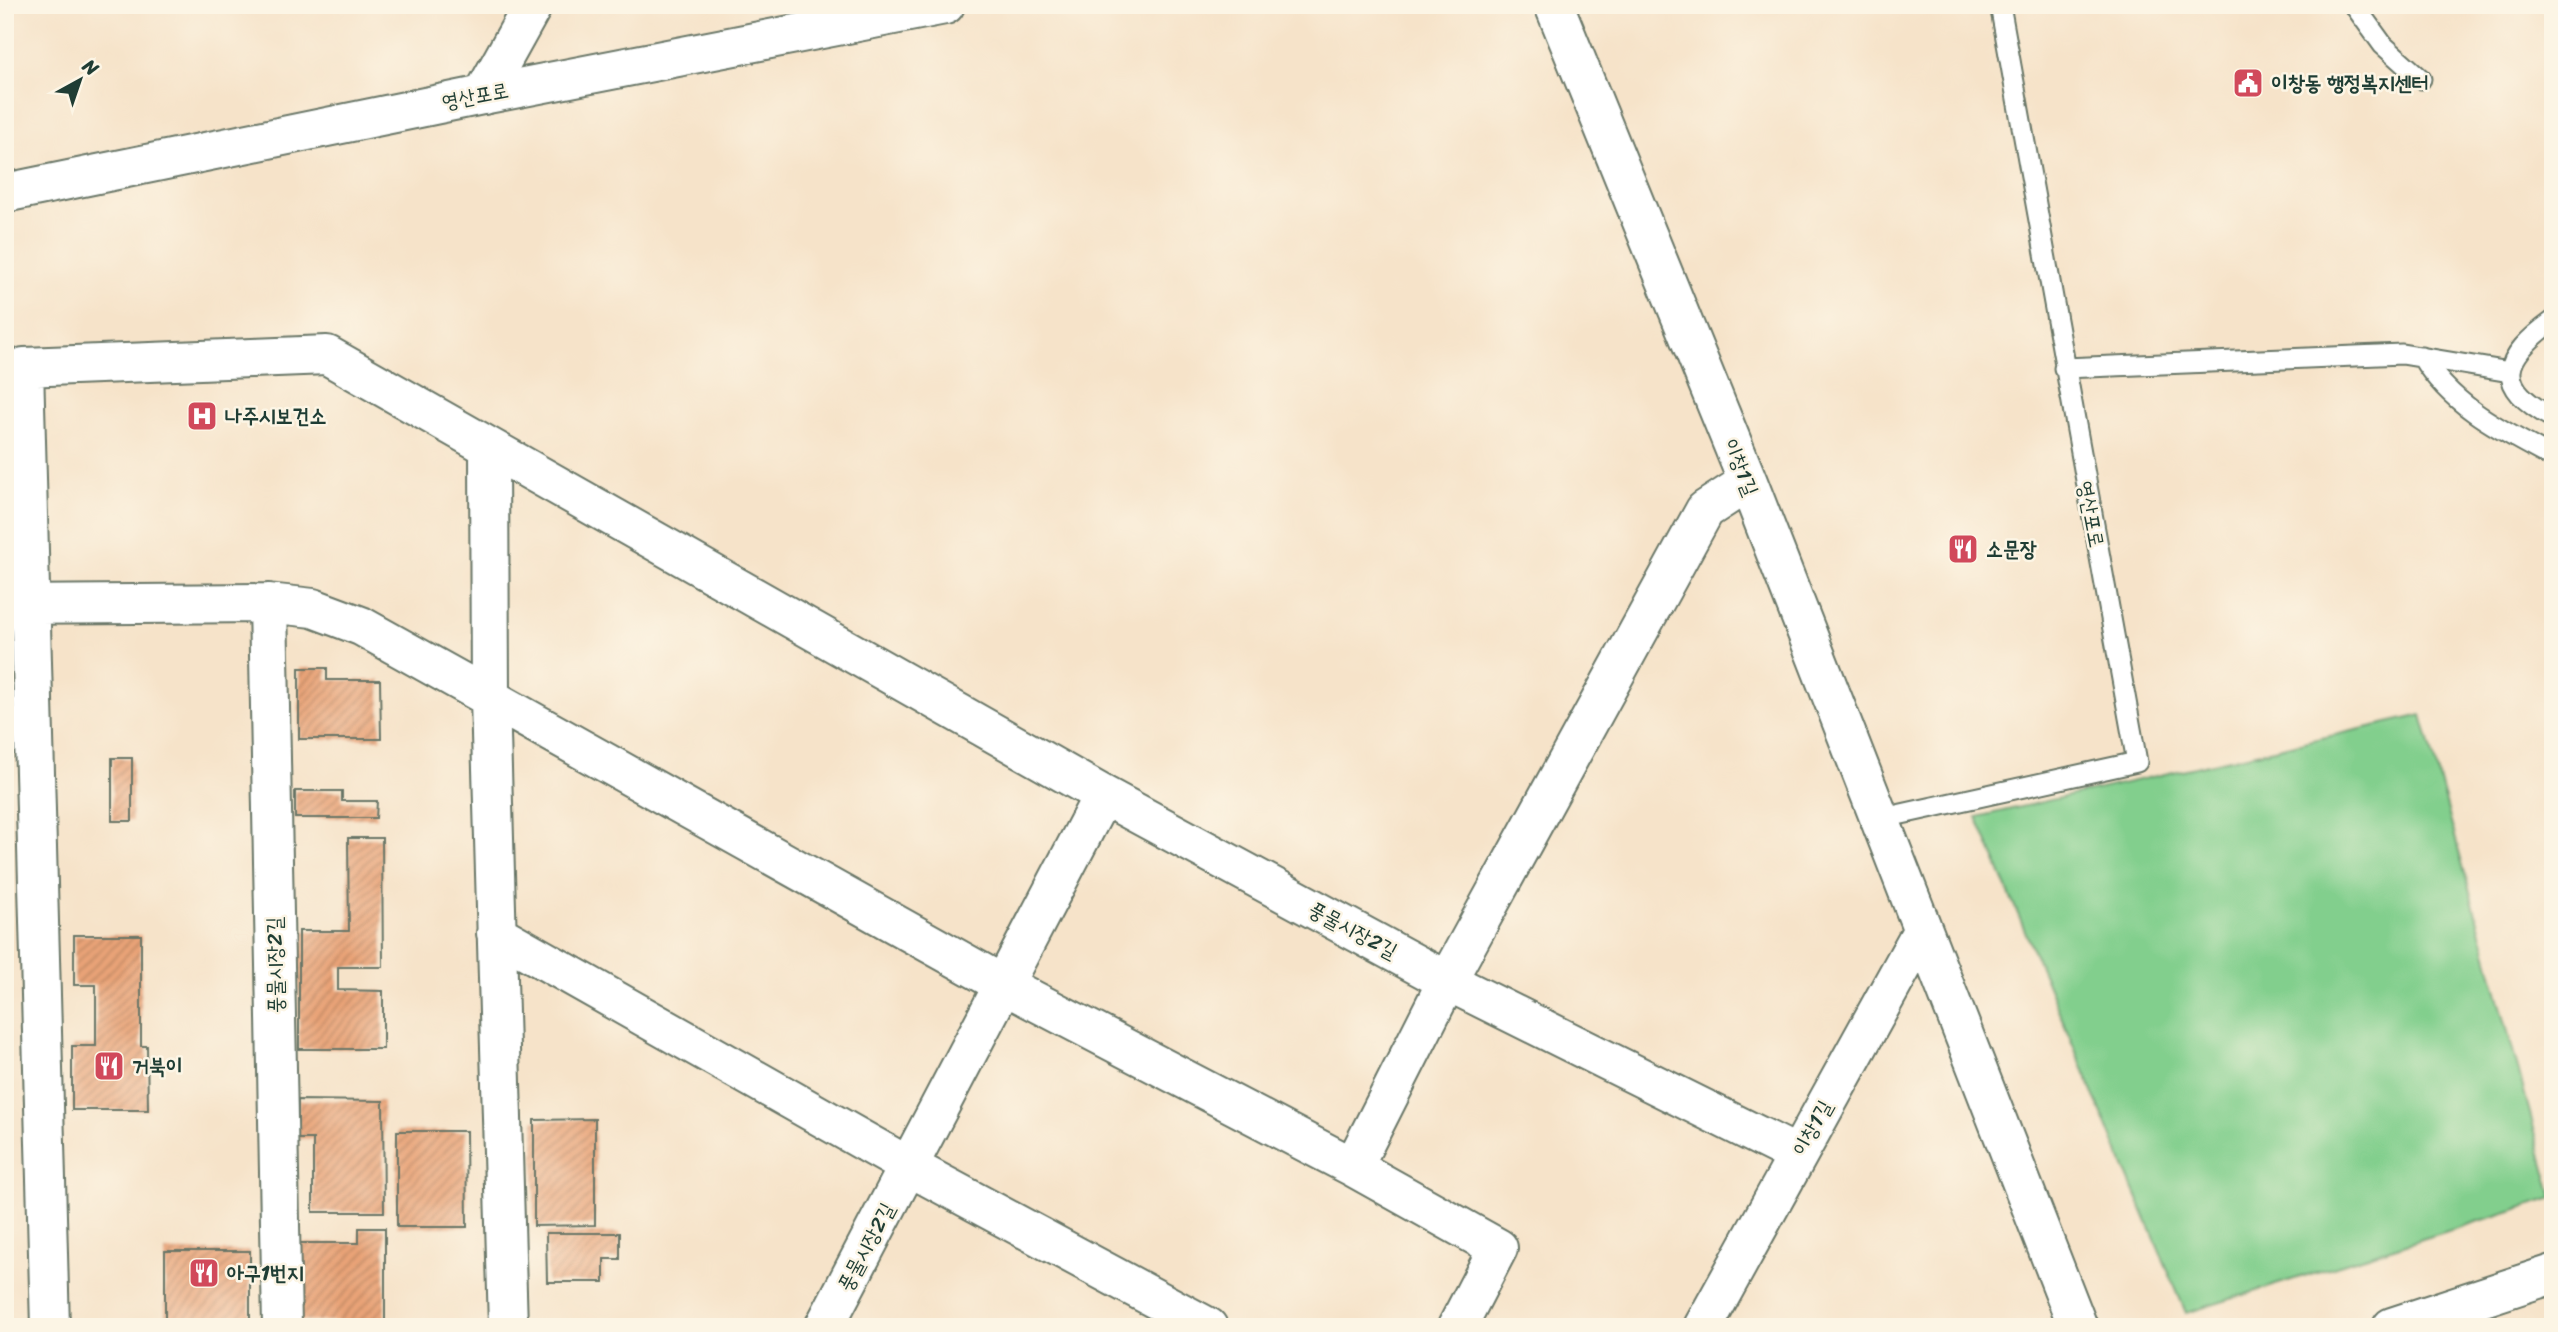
<svg xmlns="http://www.w3.org/2000/svg" width="2558" height="1332" font-family="Sriracha,'Poor Story',sans-serif">
<style>
.grass{fill:#82cf8d;stroke:#508660;stroke-width:2}
.building{fill:url(#building-hatch)}
.lines{fill:none;stroke-linecap:round;stroke-linejoin:round}
.lane-casing{stroke:#6a7768;stroke-width:23}
.street-casing{stroke:#6a7768;stroke-width:42}
.secondary-casing{stroke:#6a7768;stroke-width:42}
.lane{stroke:#fff;stroke-width:19}
.street{stroke:#fff;stroke-width:38}
.secondary{stroke:#fff;stroke-width:38}
.labels{text-anchor:middle;stroke-width:5;stroke-linejoin:round;paint-order:stroke}
.poi-label{font-size:21px;font-weight:bold;fill:#1f3d34;stroke:#fcf5e5;text-anchor:start}
.street-label{font-size:21px;fill:#1f3d34;stroke:#fcf5e5}
</style>
<defs>
<pattern id="building-hatch" width="6" height="6" patternUnits="userSpaceOnUse" patternTransform="scale(1.75)"><rect width="6" height="6" fill="#e9a377"/><path d="M-1 1l2-2M0 6l6-6M5 7l2-2" fill="none" stroke="#bc8662"/></pattern>
</defs>
<rect width="100%" height="100%" fill="#fcf5e5"/>
<filter id="ink" filterUnits="userSpaceOnUse"><feTurbulence type="fractalNoise" baseFrequency=".0143" numOctaves="2"/><feDisplacementMap in="SourceGraphic" scale="14" xChannelSelector="R" yChannelSelector="G"/><feConvolveMatrix kernelMatrix="1 2 1 2 8 2 1 2 1" color-interpolation-filters="sRGB"/></filter>
<filter id="wash" filterUnits="userSpaceOnUse"><feTurbulence type="fractalNoise" baseFrequency=".00686" numOctaves="4" result="noise"/><feDisplacementMap in="SourceGraphic" scale="28" xChannelSelector="R" yChannelSelector="G"/><feGaussianBlur stdDeviation="1.57" result="paint"/><feColorMatrix in="noise" values="0 0 0 0 0 0 0 0 0 0 0 0 0 0 0 0 0 1.4 0 .05"/><feComposite in="paint" operator="in"/></filter>
<g filter="url(#wash)">
<rect width="100%" height="100%" fill="#f6e3c9"/>
<path class="grass" d="M2422 715 2553 1198 2186 1313 1977 817Z"/>
<g id="blocks">
<path class="building" d="M299 668H327V680H380L381 739H299Z
M112 758H132V821H112Z
M295 791H342V801H377L376 818H295Z
M348 838H382L383 967H338V990L383 991V1049H299V931H349Z
M74 935H141V1046H147L148 1110H72V1046H96V985H74Z
M298 1100 383 1101 384 1212H313V1139H298Z
M595 1119V1225L534 1226V1120Z
M397 1131H466L467 1227H397Z
M359 1228H385V1322L298 1321 297 1243H359Z
M546 1233H620V1259H604V1282H547Z
M165 1251H250V1322H165Z"/>
</g>
</g>
<g filter="url(#ink)">
<use href="#blocks" fill-opacity="0" stroke="#6a7768" stroke-width="2"/>
<g class="lines">
<g class="lane-casing">
<path id="lane" d="M2354 5 2383 45 2421 79
M2553 321C2502 358 2492 385 2553 418
M2422 357C2452 407 2503 431 2553 458
M2064 368 2402 354 2510 372
M1879 819 2137 762 2000 5"/>
</g>
<g class="street-casing">
<path id="street" d="M1554 5 1748 482 2078 1327
M483 95 533 5
M489 448 490 699 508 1327
M268 603 282 1327
M7 605 268 603 313 608 361 626 1006 986 1353 1167 1498 1248 1457 1327
M496 933 908 1166 1208 1327
M1353 1167 1447 981 1705 510 1748 482
M50 1327 24 367 327 355 1103 795 1447 981 1797 1155
M824 1327 1103 795
M1703 1327 1922 931
M2392 1327 2553 1274"/>
</g>
<g class="secondary-casing">
<path id="secondary" d="M5 193 483 95 945 5"/>
</g>
<use href="#lane" class="lane"/>
<use href="#street" class="street"/>
<use href="#secondary" class="secondary"/>
</g>
</g>
<defs>
<g id="civic-square" transform="scale(1.575)"><rect x="-9" y="-9" width="18" height="18" rx="4" fill="#d1495b" stroke="#fcf5e5"/><path d="M-.6-6.5H3V-4.5H.6V-3L4-1V1h2V6H-6V1h2V-1L-.6-3ZM-1.2 2.5V6h2.4V2.5Z" fill="#fff"/></g>
<g id="hospital-square" transform="scale(1.575)"><rect x="-9" y="-9" width="18" height="18" rx="4" fill="#d1495b" stroke="#fcf5e5"/><path d="M-5-5h3v3.5h4V-5h3V5h-3V1.5h-4V5h-3Z" fill="#fff"/></g>
<g id="restaurant-square" transform="scale(1.575)"><rect x="-9" y="-9" width="18" height="18" rx="4" fill="#d1495b" stroke="#fcf5e5"/><path d="M-5-6h1v4h1v-4h1v4h1v-4h1v5L-1.5 .5V6h-2V.5L-5-1ZM5-6V6H3V1.5H1.5Q1.5-4 5-6Z" fill="#fff"/></g>
</defs>
<g fill-rule="evenodd">
<use href="#civic-square" x="2248" y="83"/>
<use href="#hospital-square" x="202" y="416"/>
<use href="#restaurant-square" x="1963" y="549"/>
<use href="#restaurant-square" x="109" y="1066"/>
<use href="#restaurant-square" x="204" y="1273"/>
</g>
<g class="labels">
<g class="poi-label">
<text x="2271" y="90">이창동 행정복지센터</text>
<text x="225" y="423">나주시보건소</text>
<text x="1986" y="556">소문장</text>
<text x="132" y="1073">거북이</text>
<text x="227" y="1280">아구1번지</text>
</g>
<g class="street-label">
<text transform="translate(475 96) rotate(-11)" y="7">영산포로</text>
<text transform="translate(1741 467) rotate(68)" y="7">이창1길</text>
<text transform="translate(2091 514) rotate(79)" y="7">영산포로</text>
<text transform="translate(1353 930) rotate(28)" y="7">풍물시장2길</text>
<text transform="translate(275 965) rotate(-91)" y="7">풍물시장2길</text>
<text transform="translate(1812 1128) rotate(-61)" y="7">이창1길</text>
<text transform="translate(866 1247) rotate(-62)" y="7">풍물시장2길</text>
</g>
</g>
<rect width="2558" height="1332" fill="none" stroke="#fcf5e5" stroke-width="28"/>
<g transform="translate(80 80) rotate(40)" stroke="#fcf5e5" stroke-width="5" paint-order="stroke">
<path d="M0-5L12 26L0 18L-12 26Z" fill="#1f3d34"/>
<text y="-10" font-size="19" font-weight="bold" text-anchor="middle" fill="#1f3d34">N</text>
</g>
</svg>
